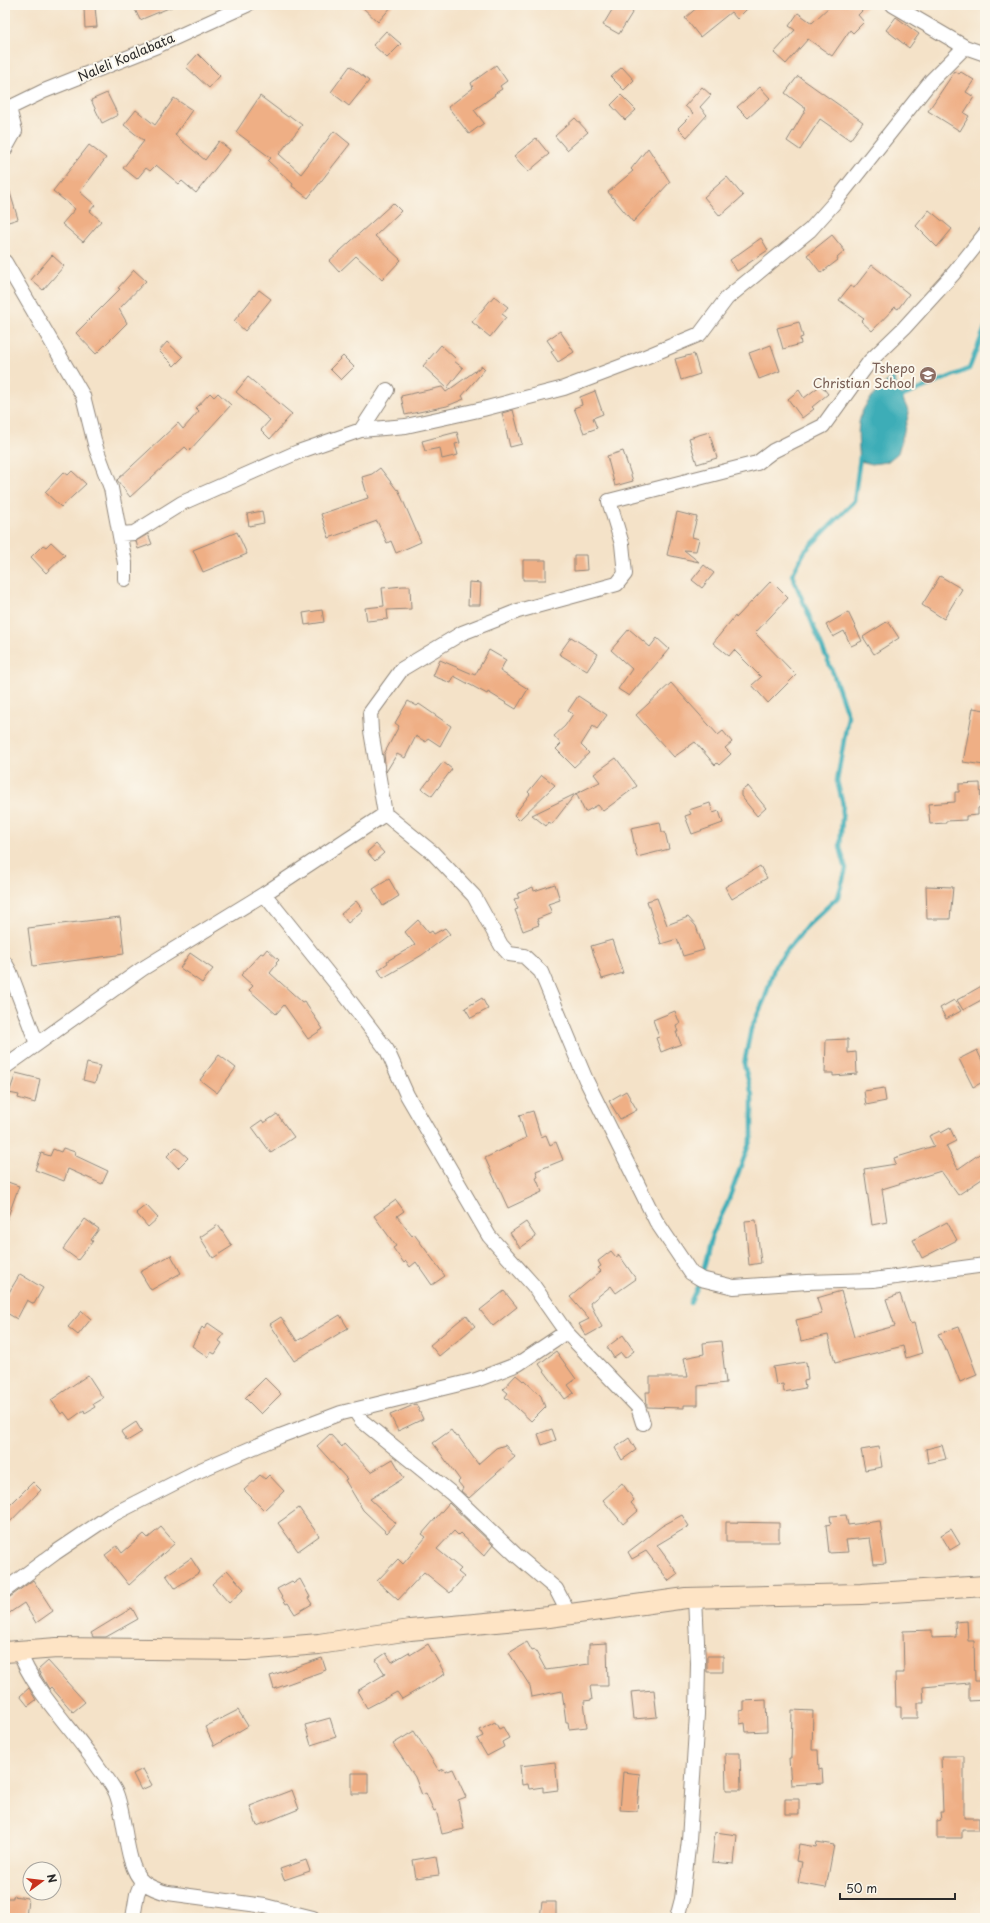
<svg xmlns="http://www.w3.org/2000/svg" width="990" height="1923" font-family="'Playpen Sans',sans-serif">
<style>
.water{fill:#3cadb7;stroke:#346c71}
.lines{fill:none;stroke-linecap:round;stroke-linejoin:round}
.stream{stroke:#3cadb7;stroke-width:4.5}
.building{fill:#efaf85}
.street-casing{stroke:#90867a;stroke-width:16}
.secondary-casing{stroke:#90867a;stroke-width:22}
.street{stroke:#fff;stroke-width:14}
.secondary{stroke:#fee4c5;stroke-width:20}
.labels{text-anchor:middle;stroke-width:4;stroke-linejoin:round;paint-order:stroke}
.street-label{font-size:13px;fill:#2b2b2b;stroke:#fbf7ec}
.education-label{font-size:13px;fill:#785e54;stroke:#fbf7ec;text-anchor:end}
</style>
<rect width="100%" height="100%" fill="#fbf7ec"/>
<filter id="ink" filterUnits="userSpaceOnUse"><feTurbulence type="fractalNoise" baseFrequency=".025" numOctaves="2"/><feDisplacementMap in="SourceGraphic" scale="8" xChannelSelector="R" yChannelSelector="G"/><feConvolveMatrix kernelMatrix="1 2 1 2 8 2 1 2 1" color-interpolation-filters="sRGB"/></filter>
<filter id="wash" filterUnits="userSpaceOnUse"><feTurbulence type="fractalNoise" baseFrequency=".012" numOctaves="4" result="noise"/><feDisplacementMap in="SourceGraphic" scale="16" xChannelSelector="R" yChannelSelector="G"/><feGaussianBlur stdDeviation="0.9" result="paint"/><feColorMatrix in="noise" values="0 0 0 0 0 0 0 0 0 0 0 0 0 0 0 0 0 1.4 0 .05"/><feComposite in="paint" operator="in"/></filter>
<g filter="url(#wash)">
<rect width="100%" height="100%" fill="#f4e2c8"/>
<path class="water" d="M893 376 909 413 898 453 887 462 872 464 860 461C855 413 859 408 893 376Z"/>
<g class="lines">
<path class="stream" d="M899 400 903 396 969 369 985 328
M690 1303 701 1279 712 1235 727 1204 752 1136V1095L744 1064 751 1029 765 998 775 965 808 925 838 897 846 869 840 847 843 805 837 781 848 716 833 673 792 575 805 551 854 502 860 457"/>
</g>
<g id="blocks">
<path class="building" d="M133 5H176L140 20Z
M360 5H393L378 22Z
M615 5H637L619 34 603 25Z
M700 5H751L737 19 731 12 700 37 685 18Z
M831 5H868L858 15 864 22 853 33 850 30 832 56 808 39 786 64 774 53 795 30 789 26 798 13 812 23Z
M95 7 97 27 85 28 84 8Z
M896 17 919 34 909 48 886 30Z
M386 31 401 44 387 58 373 45Z
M198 54 220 76 209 88 186 67Z
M496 65 507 81 500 86 502 89 494 94 495 95 474 110 484 123 469 134 448 107 473 88 471 83Z
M350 66 369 81 349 106 331 92Z
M622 67 634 80 624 90 611 77Z
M955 71 959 74 961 72 974 80 966 92 974 97 964 113 969 116 960 131 928 111Z
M798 76 863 122 850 140 820 119 800 150 787 141 806 109 785 93Z
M702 87 711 95 700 107 707 115 687 137 678 128 693 113 685 106Z
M760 87 770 98 748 118 737 107Z
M107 93 118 115 102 123 91 100Z
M621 95 636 110 625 120 611 105Z
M260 96 288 117 290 116 302 125 279 154 301 174 334 131 350 144 308 198 292 186 293 184 268 161 271 158 236 132Z
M174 98 192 110 175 135 205 160 219 141 230 150 196 193 182 181 179 184 156 165 150 171 146 168 137 179 123 168 144 141 124 125 136 110 155 125Z
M575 118 588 132 567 150 555 136Z
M536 138 549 154 528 172 514 156Z
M89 145 106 158 80 192 95 205 90 211 101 221 83 242 62 224 75 209 53 191Z
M648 148 670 182 633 222 608 192 633 171 631 169Z
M727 177 743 196 720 216 704 197Z
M8 186 18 219 5 223V187Z
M393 203 401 211 375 236 401 260 382 280 356 256 339 272 329 261Z
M929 210 952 229 937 247 916 226Z
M832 235 845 251 837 258 838 260 821 273 807 255Z
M761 238 768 250 737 271 730 260Z
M52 255 64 266 43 290 31 280Z
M872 265 909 294 898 309 895 307 872 331 861 321 864 318 839 300 850 286 854 288Z
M134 270 146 281 119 309 127 323 96 354 76 333 120 289 118 288Z
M259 290 271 299 245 331 234 321Z
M494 296 508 307 502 314 506 317 490 337 472 322Z
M799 322 803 337 800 338 801 344 783 349 777 328Z
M560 331 574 352 558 362 551 352 554 350 547 340Z
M167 342 183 357 174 366 159 351Z
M441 345 456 359 454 361 463 368 447 388 423 366Z
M771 345 780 371 759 379 749 353Z
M694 354 700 374 681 380 675 359Z
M343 356 354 367 341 380 330 369Z
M482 366 485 369 462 396 464 399 447 406 405 415 401 396 442 387 446 392Z
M248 377 292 414 270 439 261 430 270 420 236 392Z
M821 385 828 394 812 407 814 409 802 418 788 399 799 390 804 398Z
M595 391 603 414 593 418 597 428 584 433 574 408 582 405 580 397Z
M210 393 214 397 218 393 231 405 189 451 185 447 130 497 117 480 178 423 183 429 199 411 196 408Z
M513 410 522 444 510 447 502 413Z
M457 432 460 443 455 444 458 455 442 459 440 448 425 451 422 441Z
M709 432 717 458 697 464 689 438Z
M623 451 633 481 615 486 607 456Z
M380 468 397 490 398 489 421 542 396 553 391 541 387 543 377 521 329 538 321 514 368 498 362 477 372 474Z
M72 471 86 484 61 507 45 492 64 472 68 475Z
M262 511 264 523 249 526 247 514Z
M677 512 697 517 692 537 699 539 696 551 684 550 699 562 667 555Z
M237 532 247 554 203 572 193 550Z
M148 534 152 544 138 549 136 541Z
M51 542 65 555 46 573 31 557 43 545 46 547Z
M574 555H586L587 570 574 571Z
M523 560H546V580H523Z
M704 565 714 573 702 588 692 580Z
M940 576 962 589 944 619 922 605Z
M771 581 788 598 755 633 796 675 768 703 752 685 761 677 734 650 729 656 713 643 735 616 736 618Z
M469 582 481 583 480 605H468Z
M403 586H410L411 609 387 610 388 619 367 621 365 608 384 606 382 588Z
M322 610 324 622 305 625 303 613Z
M848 612 862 641 851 646 844 631 833 637 826 625Z
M888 621 899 638 874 654 863 637Z
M629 629 650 647 657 638 669 649 629 696 618 689 632 669 611 650Z
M571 637 598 654 587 671 559 654Z
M489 650 506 660 500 671 528 689 516 709 488 692 487 694 454 676 451 683 433 676 440 660 475 675Z
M671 683 718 735 723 731 732 742 725 748 731 754 719 765 717 763 715 765 695 742 674 757 636 715Z
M578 696 607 715 597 729 593 726 581 745 589 753 574 767 556 749 561 744 554 736 565 726 573 714 568 711Z
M408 701 417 706 419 704 451 726 440 746 428 738 426 742 416 736 405 758 397 754 386 772 384 754 399 726 395 723Z
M973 708 985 710 984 765 963 762Z
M616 758 637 786 603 811 598 805 585 812 576 793 552 824 549 822 546 826 532 815 600 782 594 774Z
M443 762 452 769 432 796 422 789Z
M542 775 555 785 519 820 514 815 530 794 528 792Z
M980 783 981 807 978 808V815L966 816V820L946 821V823L930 824 928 804 955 802V792H959V784Z
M748 786 766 808 757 816 741 796V791Z
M710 803 713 813 719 811 723 823 692 834 685 816 691 814 689 810Z
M660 822 662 832H665L669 849 637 857 631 828Z
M376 844 384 853 375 861 367 852Z
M760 866 767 878 732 899 725 887Z
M389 879 399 896 383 906 373 889Z
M555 884 560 900 548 904 552 913 537 919 539 925 523 931 515 910 518 909 514 899 519 898 517 894 533 887 534 891Z
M926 886 953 887 950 919H927Z
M657 898 667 925 688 917 696 926 704 950 683 956 677 939 661 944 647 901Z
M356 901 363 910 348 923 341 914Z
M120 917 124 954 33 966 28 928Z
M418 920 429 933 432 931 434 934 445 928 450 934 422 955 383 978 378 970 388 963 387 961 415 945 405 932Z
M612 940 623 973 602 979 591 946Z
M267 949 279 960 276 963 277 964 270 973 302 1002 304 1001 323 1029 308 1039 284 1005 276 1014 249 990 253 986 241 975 261 953 263 954Z
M190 953 213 969 202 983 180 968Z
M985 984V998L963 1010 957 1000Z
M482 998 488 1009 471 1018 465 1008Z
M954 1000 961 1011 946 1019 940 1008Z
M675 1011 680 1024 676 1026 678 1032H676L681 1044 661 1052 656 1038 659 1037 653 1020Z
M848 1039V1053L856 1052 857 1074 833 1076V1073H825L826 1040Z
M977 1050 985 1067V1081L973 1087 959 1059Z
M219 1055 236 1068 217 1093 200 1080Z
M87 1063 100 1066 95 1083 83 1080Z
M16 1073 40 1079 35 1103 18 1098 19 1095 9 1093Z
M884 1088 886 1101 866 1105 864 1091Z
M626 1091 637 1110 620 1119 609 1101Z
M533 1111 541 1137 546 1135 550 1145 556 1142 563 1160 536 1171 538 1177 536 1178 542 1192 508 1208 485 1158 526 1138 519 1115Z
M277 1114 294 1137 271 1153 252 1127 262 1120 264 1123Z
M950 1128 956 1141 946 1146 958 1169 985 1150V1177L958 1195 941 1171 882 1189 887 1222 872 1225 864 1169 896 1164 894 1158 934 1146 929 1136 940 1131 941 1133Z
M176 1147 188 1158 178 1168 167 1156Z
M63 1148 75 1152 74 1155 108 1171 102 1184 68 1169 64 1181 35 1170 41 1153 50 1156 53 1149 61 1152Z
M5 1181 19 1186 7 1219H5Z
M396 1200 404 1211 397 1216 412 1236 414 1234 445 1276 432 1285 416 1262 410 1267 406 1261 404 1263 393 1248 396 1246 374 1216Z
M146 1205 158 1218 148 1227 136 1213Z
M85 1219 99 1229 91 1240 93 1241 78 1260 63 1249Z
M756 1220 761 1263 749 1265 745 1221Z
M526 1222 536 1237 520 1248 510 1233Z
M947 1222 957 1240 922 1258 913 1240Z
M218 1225 232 1246 213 1258 200 1237Z
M611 1251 616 1257 619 1255 636 1279 616 1293 611 1286 590 1303 602 1327 586 1336 579 1324 589 1319 570 1297 601 1271 598 1268 601 1266 598 1261Z
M171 1255 181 1273 151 1290 140 1272Z
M20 1274 43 1288 34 1304 27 1300 17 1319 5 1312V1299Z
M504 1291 517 1307 493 1326 480 1310Z
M841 1291 854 1337 895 1326 886 1299 900 1294 910 1324 914 1323 922 1353 906 1358 903 1346 835 1363 828 1335 801 1341 796 1320 822 1314 817 1298Z
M82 1311 91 1319 78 1335 68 1327Z
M340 1315 348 1328 294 1361 270 1324 281 1317 297 1341Z
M466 1315 475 1326 439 1356 430 1345Z
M208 1323 224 1334 219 1341 222 1343 215 1354 211 1352 208 1357 192 1346 202 1327 204 1329Z
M959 1327 977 1375 960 1382 947 1350H945L938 1334Z
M623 1335 634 1351 625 1358 621 1353 614 1358 607 1347Z
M721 1341 726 1383 698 1386V1405H684V1408L647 1407 646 1392H650V1377H688L684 1358 704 1354 703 1343Z
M556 1351 576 1379 568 1385 574 1393 565 1399 539 1364Z
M806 1362 808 1380 804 1381 805 1388 784 1392 783 1384 776 1385 773 1367Z
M88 1375 103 1398 93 1404 95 1407 85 1413 84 1410 70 1420 64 1412 61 1414 51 1400Z
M516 1375 523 1381 524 1380 541 1396 545 1407 531 1421 505 1397 508 1393 503 1389Z
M265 1378 281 1394 261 1414 245 1398Z
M416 1404 423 1419 398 1431 390 1415Z
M136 1422 142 1432 127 1441 121 1432Z
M552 1429 556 1440 542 1445 538 1434Z
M451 1430 456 1437 458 1436 478 1464 496 1448 505 1445 515 1457 469 1498 461 1491 463 1488 458 1482 460 1480 433 1443Z
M330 1434 342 1447 344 1444 371 1472 393 1459 404 1478 370 1499 396 1523 387 1533 363 1510 345 1480 347 1479 317 1446Z
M629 1438 636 1450 622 1460 615 1448Z
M942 1445 946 1459 928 1463 926 1449Z
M879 1447 882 1467 865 1470 861 1450Z
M260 1475 265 1479 269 1475 284 1491 264 1510 244 1490Z
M33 1482 41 1490 5 1527V1510Z
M622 1483 634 1500 631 1503 638 1511 623 1524 603 1500Z
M449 1503 493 1545 484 1556 460 1533 458 1535 454 1531 437 1549 461 1569 458 1572 464 1577 450 1593 424 1572 398 1600 377 1581 398 1559 403 1564 426 1537 422 1534Z
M299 1508 319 1536 298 1551 278 1523Z
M682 1515 689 1526 657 1545 678 1574 669 1581 646 1551 632 1559 628 1552 662 1526Z
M846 1515 848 1525 880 1521 886 1563 874 1564 870 1538 846 1540 848 1552 829 1553 826 1525 831 1524 830 1516Z
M726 1522 779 1523V1542H726Z
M161 1527 175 1543 129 1585 105 1555 117 1546 122 1553 144 1534 148 1538Z
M951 1529 960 1544 950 1550 941 1535Z
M191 1558 200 1572 175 1588 166 1575Z
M227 1570 244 1589 229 1603 212 1584Z
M300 1579 310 1597 308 1598 312 1604 295 1614 288 1603 286 1604 277 1589 292 1581 294 1583Z
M33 1580 53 1611 36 1623 24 1603 5 1616V1598L10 1597Z
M132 1608 138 1619 106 1637H93L91 1633Z
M967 1621 968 1641H974L975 1681H985V1700L969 1701V1683L923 1687 924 1703H918V1718H901V1707H896L895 1673H904L903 1631 932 1630V1638L956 1637 955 1622Z
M527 1642 532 1651 535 1650 546 1670 589 1664V1644L607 1643 608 1686H590L592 1700 584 1701 587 1727 569 1729 568 1722H566L562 1691 532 1697 530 1686 509 1653Z
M428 1644 445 1674 402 1699 397 1692 367 1708 357 1691 385 1674 376 1660 386 1653 392 1662 409 1652 410 1655Z
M707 1656H723V1672H707Z
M322 1658 326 1670 274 1689 270 1676Z
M48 1661 85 1702 73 1712 51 1687 49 1689 38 1670Z
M29 1688 36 1700 28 1706 20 1696Z
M654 1690 657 1717 634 1719 631 1692Z
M766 1700 767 1731 746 1732 745 1723 740 1724V1711L744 1710V1701Z
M238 1710 248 1726 214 1746 205 1727Z
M792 1710 813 1711 812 1750H818L819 1770 822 1769 823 1783 791 1785 789 1758H791Z
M330 1718 336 1737 311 1745 305 1725Z
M495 1722 499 1729 503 1727 509 1738 502 1742 504 1747 487 1756 477 1739 483 1736 480 1730Z
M414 1731 439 1771 444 1769 445 1772 453 1769 466 1797 458 1800 464 1829 442 1834 436 1810 434 1811 426 1793 422 1795 415 1777 393 1744Z
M725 1753H740L741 1790H726Z
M941 1756H964V1818H979V1830H962V1838H937V1821L941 1820 940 1812H943Z
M555 1762 558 1790 543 1792V1787L529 1789 528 1784 522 1785 520 1766Z
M143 1769 152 1785 141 1790 133 1774Z
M623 1772 640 1774 637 1811 620 1810Z
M352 1773H368V1794H352Z
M292 1790 299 1809 257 1826 250 1806Z
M785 1799H799V1814H785Z
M715 1832 737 1835 734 1864 712 1862Z
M817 1842 834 1845 826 1888 798 1883 802 1862 796 1861 799 1844 816 1847Z
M436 1856 439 1875 416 1878 413 1860Z
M306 1860 310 1871 284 1880 280 1869Z
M13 1896 28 1898 26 1918H5V1898H13Z
M542 1902H556V1918H540Z"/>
</g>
</g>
<g filter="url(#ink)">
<use href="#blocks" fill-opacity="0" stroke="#90867a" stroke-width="1"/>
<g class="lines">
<g class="street-casing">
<path id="street" d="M893 5 965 47 985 54
M5 110 44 91 157 46 247 5
M5 149 15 131 9 108
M5 262 83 396 96 448 111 488 125 563V579
M361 430 387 390
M121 534 134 533 182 503 298 452 361 430 406 426 483 409 564 388 638 360 700 334 727 298 810 230 835 202 931 81 965 47
M385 814 433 853 474 896 501 945 509 954 524 956 541 972 586 1080 656 1221 691 1273 701 1279 734 1287 807 1282 873 1280 985 1265
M264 894 346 996 387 1050 407 1095 489 1236 533 1285 566 1332 638 1407 643 1423
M5 963 10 972 37 1044
M5 1067 142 969 264 894 385 814 371 731 370 713 402 669 462 633 498 619 518 611 617 584 625 574 622 544 609 501 757 463 773 451 823 426 870 361 904 328 954 273 985 234
M355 1411 362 1421 451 1493 516 1555 556 1589 569 1614
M5 1590 55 1553 110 1516 196 1472 280 1436 341 1413 476 1380 518 1364 566 1332
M19 1651C33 1691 75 1731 99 1768 105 1776 112 1784 116 1793 126 1817 125 1867 143 1882 151 1888 159 1891 168 1893L265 1906 313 1918
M133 1918 137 1894 142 1881
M677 1918 682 1899 689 1840 697 1714 698 1663 695 1598"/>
</g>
<g class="secondary-casing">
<path id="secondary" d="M5 1652 57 1648 245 1650 319 1644 410 1630 549 1617 686 1598 861 1594 985 1586"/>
</g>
<use href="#street" class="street"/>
<use href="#secondary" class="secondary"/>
</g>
</g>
<defs>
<g id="school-disc" transform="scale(0.9)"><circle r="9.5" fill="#8d6e63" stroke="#fbf7ec"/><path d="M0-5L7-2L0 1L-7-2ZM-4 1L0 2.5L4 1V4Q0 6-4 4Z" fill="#fff"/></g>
</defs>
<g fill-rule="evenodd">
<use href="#school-disc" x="928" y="375"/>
</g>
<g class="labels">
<g class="street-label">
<text transform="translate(126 57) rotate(-23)" y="5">Naleli Koalabata</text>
</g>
<g class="education-label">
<text x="915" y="373">Tshepo<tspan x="915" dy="15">Christian School</tspan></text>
</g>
</g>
<rect width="990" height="1923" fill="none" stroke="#fbf7ec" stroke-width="20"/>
<g transform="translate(42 1881) rotate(75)"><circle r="19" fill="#fbf7ec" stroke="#a8a59f"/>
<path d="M0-3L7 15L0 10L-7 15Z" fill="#c8321e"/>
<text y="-6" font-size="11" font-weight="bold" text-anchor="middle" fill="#2b2b2b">N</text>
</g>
<path d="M840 1893v6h115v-6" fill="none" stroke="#2b2b2b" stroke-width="2"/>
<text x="846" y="1893" font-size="12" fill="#2b2b2b" stroke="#fbf7ec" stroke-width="3" paint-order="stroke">50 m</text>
</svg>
